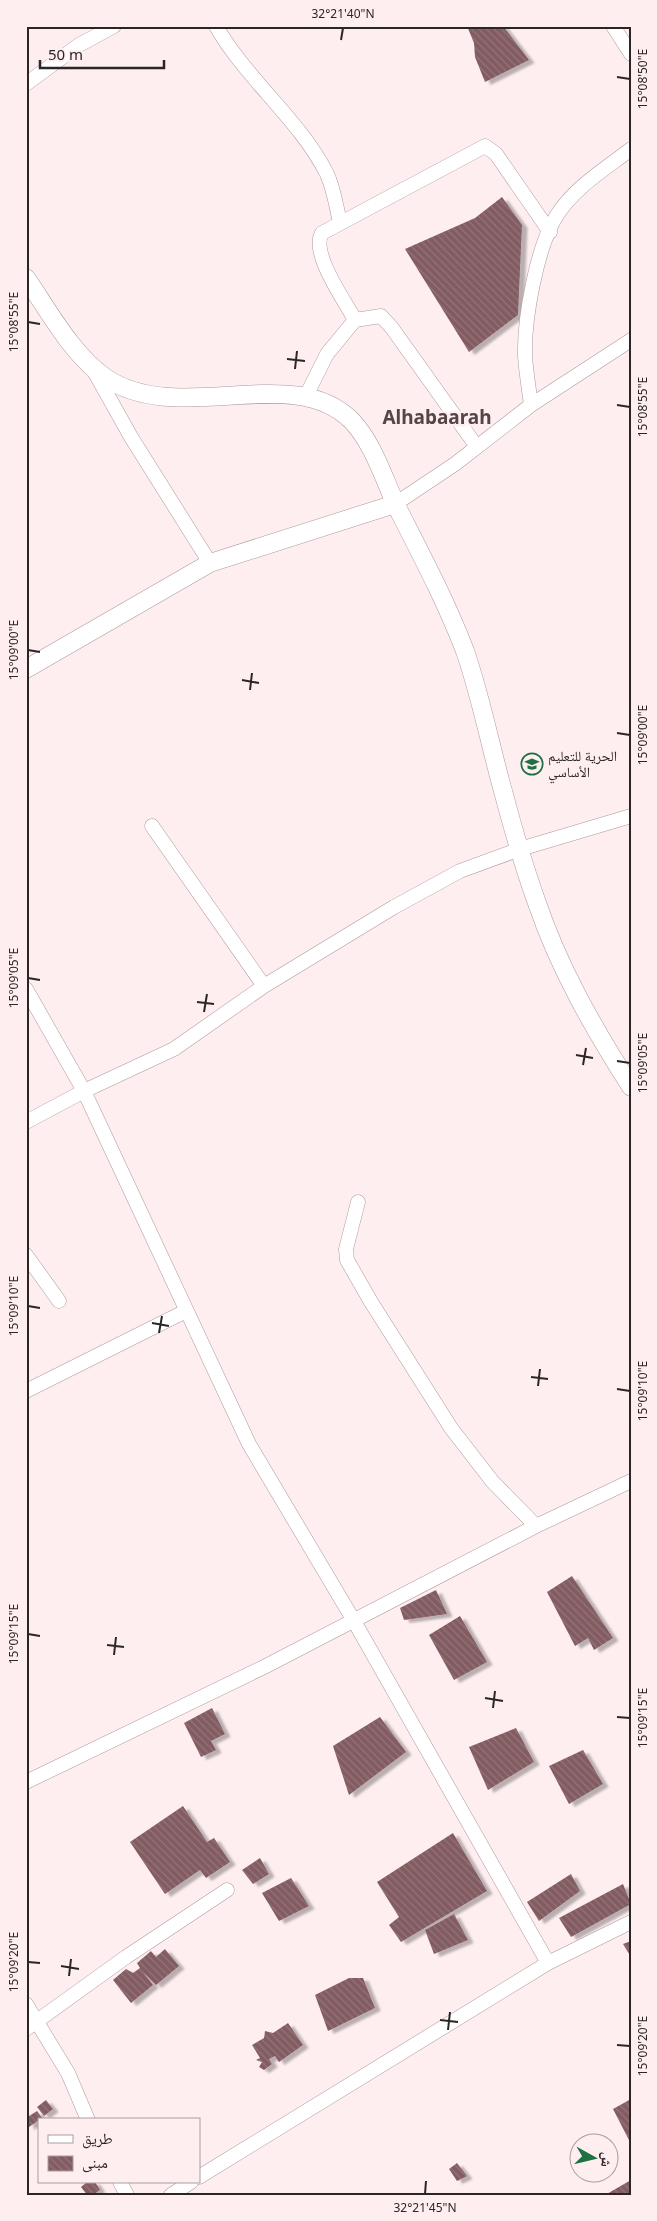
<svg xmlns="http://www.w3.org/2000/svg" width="657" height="2221" font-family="'Noto Sans','Noto Naskh Arabic',sans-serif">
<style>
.building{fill:url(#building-back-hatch);filter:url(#shadow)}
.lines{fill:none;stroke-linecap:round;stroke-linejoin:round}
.minor-casing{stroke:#ac9a9c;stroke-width:15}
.tertiary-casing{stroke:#ac9a9c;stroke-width:19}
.minor{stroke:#fff;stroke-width:14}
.tertiary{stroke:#fff;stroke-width:18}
.ticks{fill:none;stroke:#2c2526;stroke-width:2}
.labels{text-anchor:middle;stroke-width:5;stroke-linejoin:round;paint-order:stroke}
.poi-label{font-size:14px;fill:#2c2526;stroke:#feeef0;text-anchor:start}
.district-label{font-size:19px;font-weight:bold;fill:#544547;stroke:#feeef0}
.neatline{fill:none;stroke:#2c2526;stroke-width:2}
.ticks-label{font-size:12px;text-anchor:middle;fill:#2c2526}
</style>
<defs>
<pattern id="building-back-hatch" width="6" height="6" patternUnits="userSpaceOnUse" patternTransform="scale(1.25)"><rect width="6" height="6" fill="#835c62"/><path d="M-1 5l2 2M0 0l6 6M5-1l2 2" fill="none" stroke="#927479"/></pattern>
<filter id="shadow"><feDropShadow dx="5.5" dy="3" stdDeviation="1" flood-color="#0004"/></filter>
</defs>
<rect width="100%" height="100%" fill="#feeef0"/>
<path class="building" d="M467 26H503L529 60 485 82 475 57 474 43Z
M502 197 522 225 518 315 469 352 405 249 475 218Z
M572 1576 613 1638 594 1650 588 1638 575 1646 547 1592Z
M436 1590 447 1614 404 1620 400 1608Z
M460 1616 487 1662 454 1680 429 1635Z
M212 1708 225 1734 211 1741 216 1750 201 1757 184 1723Z
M380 1717 406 1752 349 1795 333 1746Z
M516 1728 534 1762 488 1790 469 1747Z
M583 1750 603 1784 569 1804 549 1766Z
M183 1806 207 1842 214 1838 230 1862 206 1878 200 1870 165 1894 130 1842Z
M453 1833 487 1891 401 1942 389 1925 399 1917 377 1882Z
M260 1858 269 1874 253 1884 242 1870Z
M571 1874 580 1891 539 1921 527 1902Z
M291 1878 309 1906 279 1921 262 1893Z
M623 1884 631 1904 571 1937 559 1918Z
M454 1914 468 1940 434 1954 425 1930Z
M631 1941V1957L623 1944Z
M165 1949 179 1966 156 1985 143 1972 153 1985 131 2003 113 1980 126 1969 133 1973 140 1968 137 1963 151 1951 156 1957Z
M349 1978H363L375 2008 328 2031 315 1995Z
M288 2023 303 2045 279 2062 275 2056 269 2059 272 2064 264 2070 259 2067 262 2062 256 2060 260 2058 252 2045 264 2038 265 2031 273 2033Z
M631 2099V2144L613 2109Z
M46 2100 53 2109 44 2116 37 2107Z
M37 2111 42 2118 29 2127 26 2118Z
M457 2163 467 2176 457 2181 449 2169Z
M631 2180V2195H605Z
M87 2182H95L100 2190 93 2195H87L81 2187Z"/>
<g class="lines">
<g class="minor-casing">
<path id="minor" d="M216 26C246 79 300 120 327 174 334 189 336 206 340 222
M613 26 631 54
M26 84 79 45 114 26
M355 320 381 316 392 328 477 447
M94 371 131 437 210 563
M306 396 327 354 355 320C345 301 310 253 322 233L485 146 496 154 550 232
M531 405C529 389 526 372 525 356 524 318 537 246 557 215 575 187 605 169 631 149
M395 504 455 464 531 405 631 340
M152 826 264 986
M26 989 84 1091 249 1444 354 1621 548 1963
M26 1122 84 1091 174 1049 264 986 394 907 460 871 520 849 631 816
M358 1202 346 1249 347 1260 371 1302 451 1428 492 1481 536 1526
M26 1255 59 1301
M26 1391 186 1311
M26 1782 264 1667 536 1526 631 1481
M26 2004 68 2073 88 2120
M26 2029 126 1957 227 1890
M199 2177 548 1963 631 1922
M120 2182 127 2195
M171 2195 191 2182"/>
</g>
<g class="tertiary-casing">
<path id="tertiary" d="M26 278C49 311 72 355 106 378 180 427 293 361 352 421 376 447 385 484 401 515 424 560 447 604 465 651 481 697 490 745 503 791 513 829 524 867 537 903 559 968 594 1029 631 1087
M26 669 210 563 395 504"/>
</g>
<use href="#minor" class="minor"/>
<use href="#tertiary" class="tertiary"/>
</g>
<path class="ticks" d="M341 40 343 28M617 77 630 79M28 322 40 324M287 359 305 361M295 369 297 351M617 405 630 407M28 650 40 652M242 680 259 683M250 690 252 673M617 733 630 735M28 978 40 980M197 1002 214 1004M204 1012 207 994M576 1055 593 1058M617 1061 630 1063M583 1065 586 1048M28 1306 40 1308M152 1323 169 1326M159 1333 162 1316M531 1377 548 1379M538 1386 540 1369M617 1389 630 1391M28 1634 40 1636M107 1645 124 1647M114 1655 116 1637M485 1698 503 1701M493 1708 495 1691M617 1717 630 1718M28 1962 40 1963M61 1966 79 1969M69 1976 71 1959M440 2020 458 2022M448 2030 450 2012M617 2045 630 2046M425 2194 426 2181"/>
<defs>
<g id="school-ring" transform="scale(1.125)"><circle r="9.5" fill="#feeef0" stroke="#1e7142" stroke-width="1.5"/><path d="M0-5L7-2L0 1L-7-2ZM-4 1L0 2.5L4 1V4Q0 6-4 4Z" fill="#1e7142"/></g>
</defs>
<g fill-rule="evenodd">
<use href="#school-ring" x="532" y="764"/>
</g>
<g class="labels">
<g class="poi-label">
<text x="548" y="761">الحرية للتعليم<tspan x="548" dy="16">الأساسي</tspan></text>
</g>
<g class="district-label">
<text x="437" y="424">Alhabaarah</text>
</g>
</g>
<rect width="657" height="2221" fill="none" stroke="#feeef0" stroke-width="55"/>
<rect x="38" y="2118" width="162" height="65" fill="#feeef0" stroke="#aa9e9f"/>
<rect x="48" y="2135" width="25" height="8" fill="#ffffff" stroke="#aa9e9f"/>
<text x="82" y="2144" font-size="15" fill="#2c2526">طريق</text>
<rect x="48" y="2156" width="25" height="15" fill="url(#building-back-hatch)" stroke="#aa9e9f"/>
<text x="82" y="2168" font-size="15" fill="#2c2526">مبنى</text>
<g transform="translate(594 2158) rotate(98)"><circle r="24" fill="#feeef0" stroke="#aa9e9f"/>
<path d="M0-4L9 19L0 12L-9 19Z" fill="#1e7142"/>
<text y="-8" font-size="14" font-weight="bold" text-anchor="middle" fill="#2c2526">ش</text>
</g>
<path d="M40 60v8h124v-8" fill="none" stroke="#2c2526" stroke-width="2.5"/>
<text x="48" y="60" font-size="15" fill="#2c2526" stroke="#feeef0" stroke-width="4" paint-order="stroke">50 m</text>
<rect x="28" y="28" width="602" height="2166" class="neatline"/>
<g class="ticks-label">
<text x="343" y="18">32°21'40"N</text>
<text transform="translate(643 79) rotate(-90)" y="4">15°08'50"E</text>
<text transform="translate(14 322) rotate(-90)" y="4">15°08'55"E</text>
<text transform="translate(643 407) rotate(-90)" y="4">15°08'55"E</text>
<text transform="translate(14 650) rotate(-90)" y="4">15°09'00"E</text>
<text transform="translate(643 735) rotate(-90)" y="4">15°09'00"E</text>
<text transform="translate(14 978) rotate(-90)" y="4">15°09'05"E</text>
<text transform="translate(643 1063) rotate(-90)" y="4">15°09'05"E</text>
<text transform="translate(14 1306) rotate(-90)" y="4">15°09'10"E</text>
<text transform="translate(643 1391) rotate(-90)" y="4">15°09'10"E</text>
<text transform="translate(14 1634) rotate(-90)" y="4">15°09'15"E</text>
<text transform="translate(643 1718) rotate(-90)" y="4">15°09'15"E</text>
<text transform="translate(14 1962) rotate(-90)" y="4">15°09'20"E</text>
<text transform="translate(643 2046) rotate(-90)" y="4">15°09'20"E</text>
<text x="425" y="2212">32°21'45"N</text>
</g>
</svg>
